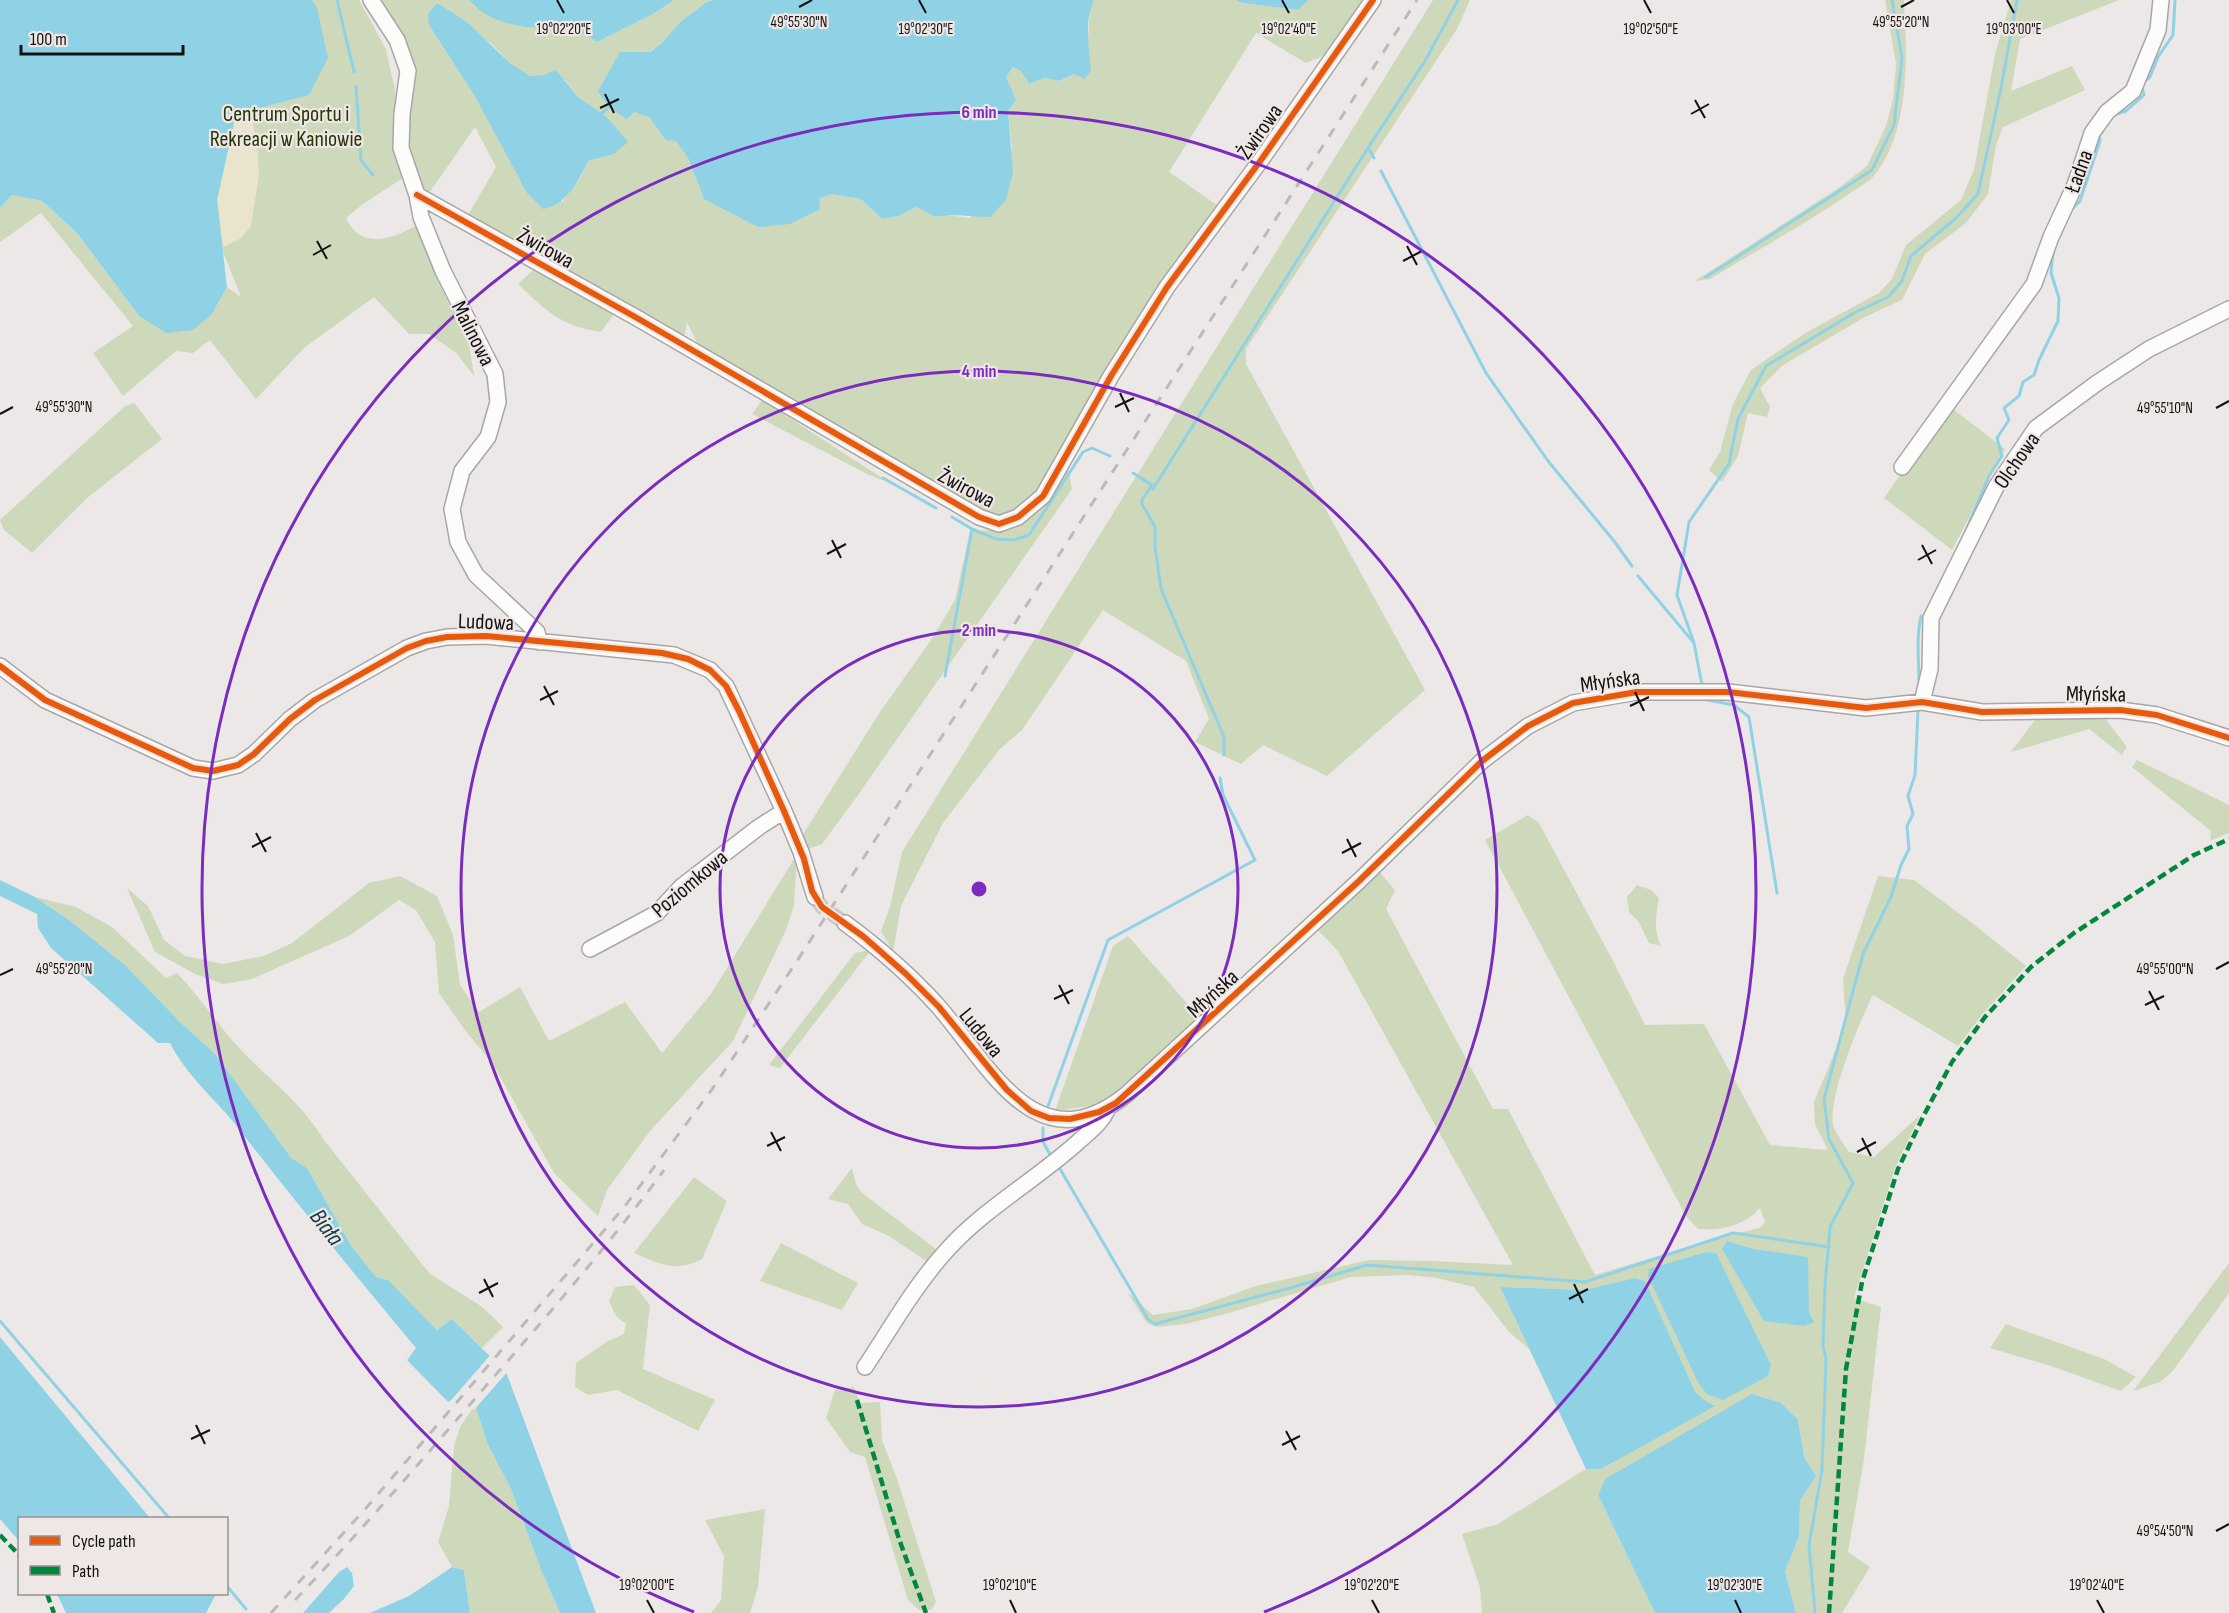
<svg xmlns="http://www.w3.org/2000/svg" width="2229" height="1613" font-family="'Sofia Sans Condensed',sans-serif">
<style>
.green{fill:#cdd9ba;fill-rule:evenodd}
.sand{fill:#eae3ce}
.water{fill:#90d2e5}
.pier{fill:#ece8e7}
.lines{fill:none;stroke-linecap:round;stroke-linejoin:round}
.stream{stroke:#90d2e5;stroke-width:3}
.minor-tunnel{stroke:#ccc8c7;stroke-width:15;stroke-dasharray:15 8;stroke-linecap:butt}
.minor-casing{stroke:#a9a7a6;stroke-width:18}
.minor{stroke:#fcfcfb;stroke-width:15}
.rail{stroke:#bbbaba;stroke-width:3;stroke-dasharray:10 10;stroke-linecap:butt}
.quiet{stroke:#00873e;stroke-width:4.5;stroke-dasharray:9 4.5;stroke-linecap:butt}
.cycleway-casing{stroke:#eee7e5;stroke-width:10}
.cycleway{stroke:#e8590c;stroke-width:6}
.ticks{fill:none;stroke:#141211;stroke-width:2}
.ring{fill:none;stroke:#7b2cbf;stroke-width:3}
.labels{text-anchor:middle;stroke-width:4.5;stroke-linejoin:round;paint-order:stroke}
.park-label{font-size:22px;fill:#243603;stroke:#eee7e5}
.street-label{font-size:22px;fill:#141211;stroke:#eee7e5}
.water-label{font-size:24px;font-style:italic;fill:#0f3c48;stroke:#eee7e5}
.ticks-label{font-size:15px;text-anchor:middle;fill:#141211;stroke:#eee7e5;stroke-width:4.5;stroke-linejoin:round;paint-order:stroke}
.centre{fill:#7b2cbf;stroke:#eee7e5;stroke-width:3}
.ring-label{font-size:18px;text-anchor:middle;font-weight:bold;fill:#7b2cbf;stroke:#eee7e5;stroke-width:4.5;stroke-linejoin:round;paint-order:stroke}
</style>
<rect width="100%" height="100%" fill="#ece8e7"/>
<path class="green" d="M196 0H359L386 49 395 90V150L406 176 363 204 346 218C361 251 394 239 418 224L436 277 469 344 474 376 456 353 429 334H409L374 297 304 348 256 399 210 340 193 353 176 351 123 396 93 353 133 326 41 213 0 242V208L12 195 42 201 77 233 139 316 212 314 227 287 241 297 224 254 149 237Z
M377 0H469L475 7 554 28 570 24 597 42 655 13 674 0H712L705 3 680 22 662 43 649 52H620L634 112 649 116 666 140H676L688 158 704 199H819L831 194 861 199 882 219 899 216 916 207 935 217 946 215 970 218 1012 149 1008 111 1016 100 1005 77 1013 67 1021 70 1029 84 1045 78 1059 81 1074 74 1088 40 1090 9 1094 0H1236L1242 3 1298 10 1309 0H1363L1323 56 1306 63 1256 33 1169 172 1220 207 1039 493 1015 512 999 518 699 347 687 322 684 338 468 215 496 167 475 127 429 193 422 189 407 148V115L413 70ZM429 25 490 42 510 63 530 76 544 75 565 80 578 97 606 116 627 142 614 154 588 161 580 178 562 202 516 172 474 95Z
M1433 0H1470L1457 29 1246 349V364L1425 690 1327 776 1263 745 1241 764 1195 742 1209 719 1186 661 1103 610 1022 730 999 750 943 823 901 906 893 952 881 931 890 907 902 852Z
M1885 0H1904C1907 55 1911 132 1873 177 1865 185 1852 191 1843 198 1800 227 1754 252 1710 279L1695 281 1837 189 1867 166 1886 126 1893 99 1896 64Z
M2011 0H2119L2020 39 2011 91 2072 66 2085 90 2003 127 1996 145 1988 194 1966 223 1925 254 1902 300 1865 317 1783 365 1760 388 1770 407 1767 417 1748 413 1738 456 1722 482 1709 470 1720 452 1733 404 1751 370 1807 332 1879 293 1892 279 1906 245 1961 200 1974 170 1995 54Z
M534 269 614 314 601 332C561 326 546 311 518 284Z
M762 400 890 483 869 475 752 414Z
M134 403 162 439 87 498 32 553 4 530 0 520 125 406Z
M1949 406 2005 449 1952 550 1884 498Z
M1068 467 1072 489 853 802 822 844 806 850 802 836 880 712 931 640 955 600 970 531 998 530Z
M2041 712 2101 713 2127 747 2122 755 2089 729 2011 752Z
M2137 760 2229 805V833L2210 841 2211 831 2132 767Z
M1528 815 1539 823 1613 961 1645 1025 1704 1024 1770 1145 1828 1150 1815 1124 1814 1102 1846 1025 1843 979 1878 876 1914 880 1972 923 2026 966 1981 1016 1958 1046 1873 995C1859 1023 1829 1094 1833 1124 1835 1133 1844 1144 1849 1152L1874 1157 1920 1115 1895 1168 1854 1298 1881 1307 1864 1459 1848 1552 1870 1567 1842 1613H1796L1785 1571 1799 1537 1800 1501 1816 1476 1804 1457 1798 1420 1605 1479 1598 1495 1655 1613H1482L1480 1587 1462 1534 1498 1524 1586 1469H1601L1714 1405 1703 1399 1695 1391 1645 1281 1635 1278 1584 1290 1500 1287 1529 1349 1509 1332 1474 1287 1437 1278 1408 1275 1351 1277 1225 1314 1186 1324 1156 1327 1147 1323 1127 1292 1153 1315 1192 1309 1256 1286 1369 1260 1433 1261 1513 1265 1338 951 1315 927 1377 869 1395 890 1386 909 1493 1109H1508L1595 1275 1718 1238 1759 1228 1765 1222 1760 1208C1744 1226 1721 1231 1698 1229L1686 1216 1485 840ZM1727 1241 1754 1249 1808 1295 1809 1311 1814 1321Z
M797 854 794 905 786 930 733 1041 650 1131 607 1190 598 1216 554 1173 493 1064 464 1029 439 993 435 942 416 910 399 900 349 936 252 979 223 984 195 974 155 952 127 888 148 906 164 940 185 956 223 964 264 956 292 943 369 883 400 876 437 896 453 935 460 985 479 1012 520 987 549 1041 625 1002 662 1053 711 994Z
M1637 885 1651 890 1659 898C1656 914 1653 930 1661 946L1649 943 1638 921 1629 912 1627 897Z
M35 897 76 907 112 927 166 978 177 973C201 998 219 1027 242 1051 273 1083 300 1101 324 1140L430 1274 481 1306 503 1327 482 1348 452 1319 437 1330 388 1280 376 1277 352 1247 307 1168 291 1159 215 1054 179 1021 125 965 69 920Z
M1128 936 1200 1018 1104 1104 1055 1111 1113 946Z
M871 950 780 1068 769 1065 855 953Z
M852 1168 856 1184 862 1193 940 1252 931 1264 887 1235 862 1224 848 1204 828 1199Z
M694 1177 727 1201 702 1259C676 1273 659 1264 634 1253Z
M781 1243 858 1283 842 1310 760 1281Z
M2229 1263V1293L2172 1372 2160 1382 2133 1391Z
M634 1285 650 1305 643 1369 715 1400 698 1431 617 1390 588 1395 575 1387 576 1363 608 1341 624 1334 626 1324 616 1316 609 1301 615 1287Z
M2006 1324 2104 1359 2136 1377 2121 1391 2048 1365 1990 1348Z
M854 1387 860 1403 880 1402 882 1440 897 1479 936 1602 931 1610H919L908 1600 865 1457 850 1452 826 1418 835 1390Z
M475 1405 488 1445 511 1489 542 1572 560 1613H470L464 1570 452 1567 438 1542 449 1506 454 1446 460 1427Z
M765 1509 758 1587 750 1613H711L721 1600 724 1556 705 1520Z"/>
<path class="sand" d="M250 110 257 141 259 176 251 226 241 238 223 247 217 200 236 113Z"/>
<path class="water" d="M0 0H312L317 8 328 58 309 95 236 114 217 200 227 287 212 314 193 330 166 333 139 316 77 233 42 201 12 195 0 208Z
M469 0H674L655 13 597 42 570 25C537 32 492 27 469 0Z
M712 0H1094C1084 21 1089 48 1091 71L1084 79 1074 74 1059 81 1045 78 1029 84 1021 71 1013 67 1006 77 1016 100 1008 111 1013 172 1006 200 990 217C972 217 953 213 935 217L916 207 899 216 882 219 861 199 831 194 819 199 820 209 790 224 758 227 704 199 688 158 676 141 666 140 649 117 634 112 627 119C613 110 606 105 598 91L620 52H650L662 43 680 22 705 3Z
M1236 0H1309L1298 10 1242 3Z
M437 3 467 22 510 63 530 76 544 75 556 70 578 97 606 116 628 142 614 154 588 161C579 180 566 206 543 209L527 193 474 95 429 25 428 14Z
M0 880 35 897 69 920 125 965 179 1021 215 1054 291 1158 307 1168 352 1247 376 1277 388 1280 437 1330 452 1319 506 1372 596 1613H560L542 1572 511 1489 488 1445 475 1405 464 1393 448 1402 407 1360 416 1348C354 1274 294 1200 235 1124 213 1097 186 1075 170 1043H158L51 948 38 928 37 914 0 896Z
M1727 1241 1754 1249 1808 1257 1809 1311 1814 1322 1804 1326 1764 1321 1722 1249Z
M1706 1252 1716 1253 1771 1365 1768 1376 1723 1400 1707 1394 1699 1384 1648 1276 1649 1269Z
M1635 1278 1645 1281 1695 1391 1703 1399 1715 1406 1601 1469H1586L1500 1287 1584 1290Z
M0 1338V1337L150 1518H20L19 1541 0 1519Z
M1752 1394 1781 1403 1798 1420 1804 1457 1816 1476 1800 1501 1799 1537 1785 1571 1796 1613H1655L1598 1495 1605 1479Z
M347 1567 352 1573 354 1586 344 1599 329 1613H303L339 1572Z
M452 1567 464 1570 470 1613H370L409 1596Z
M57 1594H216L206 1613H66Z"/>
<path class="pier" d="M492 1353 509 1370 474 1410 464 1396 447 1405Z"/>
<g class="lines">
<path class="stream" d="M337 0 354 72
M356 86 361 160 373 175
M602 113 609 107
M2113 115 2126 111 2144 95 2141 84 2150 77 2158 57 2173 35 2175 0
M1368 148 1374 158
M1381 171 1486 373 1548 461 1614 541 1632 566
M2069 212 2080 201 2100 141 2099 133
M1706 277 1872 170 1894 125 1902 58 1892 0
M1133 473 1152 485 1142 500V504L1155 527V546L1161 589 1224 737V755
M883 478 936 508
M1153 489 1368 148 1425 61 1458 0
M952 517 972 529
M1962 540 1989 476 2002 456 1997 438 2009 420 2004 408 2019 396 2023 382 2034 375 2039 360 2058 321 2059 298 2051 273 2053 252
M1638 576 1694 643 1702 685
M1694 643 1677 595 1689 522 1729 464 1738 419 1766 366 1854 313 1888 297 1902 281 1911 256 1955 219 1978 194 2001 88 2017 0
M945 676 972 529 996 539 1014 540 1029 535 1083 452 1092 448 1110 456
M1919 684C1919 661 1916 638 1921 616
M1702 699 1734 705 1749 717 1777 893
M1047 1109 1108 940 1255 860 1223 795 1220 778
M1043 1128V1142L1051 1156
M1060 1169 1148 1319 1155 1324 1290 1288 1367 1265 1585 1282 1733 1233 1829 1247
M0 1321 169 1518
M226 1585 246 1609
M1815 1613 1809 1545 1822 1470 1826 1360 1823 1345 1825 1286 1830 1227 1853 1183 1829 1139 1824 1099 1863 954 1891 897 1901 865 1909 849 1907 826 1913 814 1908 796 1915 775 1918 710"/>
<path class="minor-tunnel" d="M815 897 822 907 845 923"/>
<g class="minor-casing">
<path id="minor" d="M371 0 397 40 408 71 402 114 401 148 417 195 421 217 443 271 495 374 498 402 488 437 462 471 452 509 458 542 476 575 537 632 539 642
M417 195 637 318 979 517 999 524 1018 517 1043 496 1111 376 1167 287 1261 160 1373 0
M1902 467 2034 284 2051 237 2075 185 2092 133 2107 112 2133 91 2158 30 2161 0
M0 666 45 700 193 768 213 771 238 765 254 754 290 719 315 700 407 648 426 641 447 637 486 636 674 655 710 670 726 686 784 811 801 852 815 897
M1922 702 1930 669 1931 618 1996 487 2036 428 2097 383 2149 349 2229 309
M845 923C879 948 910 975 938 1006 990 1066 1037 1167 1127 1094L1359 881 1482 761 1528 726 1573 703 1637 692H1728L1866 708 1922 702 1982 712 2120 710 2157 715 2229 738
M590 949 657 913 681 887 759 827 784 811
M865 1367C891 1328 915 1285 947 1250 985 1208 1036 1180 1078 1142 1089 1132 1102 1123 1108 1108"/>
</g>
<use href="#minor" class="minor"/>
<path class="rail" d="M295 1600C361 1531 423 1459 485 1387 547 1316 608 1246 664 1170
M271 1613 367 1507 625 1206 713 1088 797 961 1417 0"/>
<path class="quiet" d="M857 1400 899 1539 926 1613
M0 1535 20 1556
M47 1594 54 1613
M1829 1613 1846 1369 1862 1282 1898 1169 1924 1115 1952 1062 1985 1017 2031 967 2074 933 2194 855 2229 839"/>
<g class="cycleway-casing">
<path id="cycleway" d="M417 195 637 318 979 517 999 524 1018 517 1043 496 1111 376 1167 287 1261 160 1373 0
M0 666 45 700 193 768 213 771 238 765 254 754 290 719 315 700 407 648 426 641 447 637 486 636 662 653 688 659 710 670 726 686 739 711 784 811 804 859 812 891 822 907 864 937 906 974 939 1007 1007 1090 1031 1111 1049 1118 1070 1119 1099 1112 1116 1103 1359 881 1482 761 1528 726 1573 703 1637 692H1728L1866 708 1922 702 1982 712 2120 710 2157 715 2229 738"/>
</g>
<use href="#cycleway" class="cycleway"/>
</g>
<path class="ticks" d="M557 0 564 13M919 0 926 13M1282 0 1289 13M1644 0 1651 13M2007 0 2014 13M799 7 812 0M1901 7 1914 0M605 94 614 113M1695 100 1705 118M600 108 619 99M1691 114 1709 104M317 241 327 259M1407 246 1417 265M313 255 331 245M1403 261 1422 251M1120 393 1129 412M1115 407 1134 398M2216 408 2229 401M0 414 13 407M832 540 841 558M1922 545 1932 564M827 554 846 544M1918 560 1936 550M544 686 554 705M1635 692 1644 711M540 700 558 691M1630 706 1649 697M256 833 266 852M1347 839 1356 857M252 847 271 837M1342 853 1361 843M2216 969 2229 962M0 975 13 969M1059 985 1069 1004M2149 991 2159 1010M1054 999 1073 990M2145 1005 2164 996M771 1132 781 1151M1862 1138 1871 1156M767 1146 785 1137M1857 1152 1876 1142M484 1279 493 1297M1574 1284 1583 1303M479 1293 498 1283M1569 1299 1588 1289M196 1425 205 1444M1286 1431 1296 1450M191 1439 210 1430M1282 1445 1300 1436M2216 1531 2229 1524M647 1600 654 1613M1010 1600 1016 1613M1372 1600 1379 1613M1735 1600 1741 1613M2097 1600 2104 1613"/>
<g class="ring">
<circle cx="979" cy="889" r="259"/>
<circle cx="979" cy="889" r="518"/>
<path d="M694 1612A777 777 0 1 1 1264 1612"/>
</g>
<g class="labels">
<g class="park-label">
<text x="286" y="121">Centrum Sportu i<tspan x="286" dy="25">Rekreacji w Kaniowie</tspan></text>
</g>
<g class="street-label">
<text transform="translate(1259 131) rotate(-55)" y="8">Żwirowa</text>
<text transform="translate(2078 171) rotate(-70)" y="8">Ładna</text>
<text transform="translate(546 247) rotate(29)" y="8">Żwirowa</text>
<text transform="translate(474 333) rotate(63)" y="8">Malinowa</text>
<text transform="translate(2016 460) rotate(-55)" y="8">Olchowa</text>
<text transform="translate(967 487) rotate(28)" y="8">Żwirowa</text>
<text transform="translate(486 621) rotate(2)" y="8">Ludowa</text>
<text transform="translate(1610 680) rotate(-8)" y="8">Młyńska</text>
<text transform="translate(2096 693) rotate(1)" y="8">Młyńska</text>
<text transform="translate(689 883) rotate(-40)" y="8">Poziomkowa</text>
<text transform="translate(1212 993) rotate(-42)" y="8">Młyńska</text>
<text transform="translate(982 1032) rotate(51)" y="8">Ludowa</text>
</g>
<g class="water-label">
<text transform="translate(327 1227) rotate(53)" y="8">Biała</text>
</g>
</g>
<g class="ticks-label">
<text x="1901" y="27">49°55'20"N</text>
<text x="799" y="27">49°55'30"N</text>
<text x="564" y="34">19°02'20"E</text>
<text x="926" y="34">19°02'30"E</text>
<text x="1289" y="34">19°02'40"E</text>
<text x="1651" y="34">19°02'50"E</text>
<text x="2014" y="34">19°03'00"E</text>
<text x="64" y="412">49°55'30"N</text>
<text x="2165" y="413">49°55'10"N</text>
<text x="64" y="974">49°55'20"N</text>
<text x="2165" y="974">49°55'00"N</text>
<text x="2165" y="1536">49°54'50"N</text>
<text x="647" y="1590">19°02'00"E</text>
<text x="1010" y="1590">19°02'10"E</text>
<text x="1372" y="1590">19°02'20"E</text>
<text x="1735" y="1590">19°02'30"E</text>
<text x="2097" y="1590">19°02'40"E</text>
</g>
<circle cx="979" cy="889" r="9" class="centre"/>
<g class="ring-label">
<text x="979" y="118">6 min</text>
<text x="979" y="377">4 min</text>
<text x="979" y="636">2 min</text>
</g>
<rect x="18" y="1517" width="210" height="78" fill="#eee7e5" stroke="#979290" stroke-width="1.5"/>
<rect x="30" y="1536" width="30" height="9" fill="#e8590c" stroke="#979290" stroke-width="1.5"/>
<text x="72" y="1547" font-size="18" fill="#141211">Cycle path</text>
<rect x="30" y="1566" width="30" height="9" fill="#00873e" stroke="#979290" stroke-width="1.5"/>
<text x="72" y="1577" font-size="18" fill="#141211">Path</text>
<path d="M21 45v9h162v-9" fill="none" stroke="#141211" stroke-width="3"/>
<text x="30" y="45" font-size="18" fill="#141211" stroke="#eee7e5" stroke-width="4.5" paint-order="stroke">100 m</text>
</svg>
